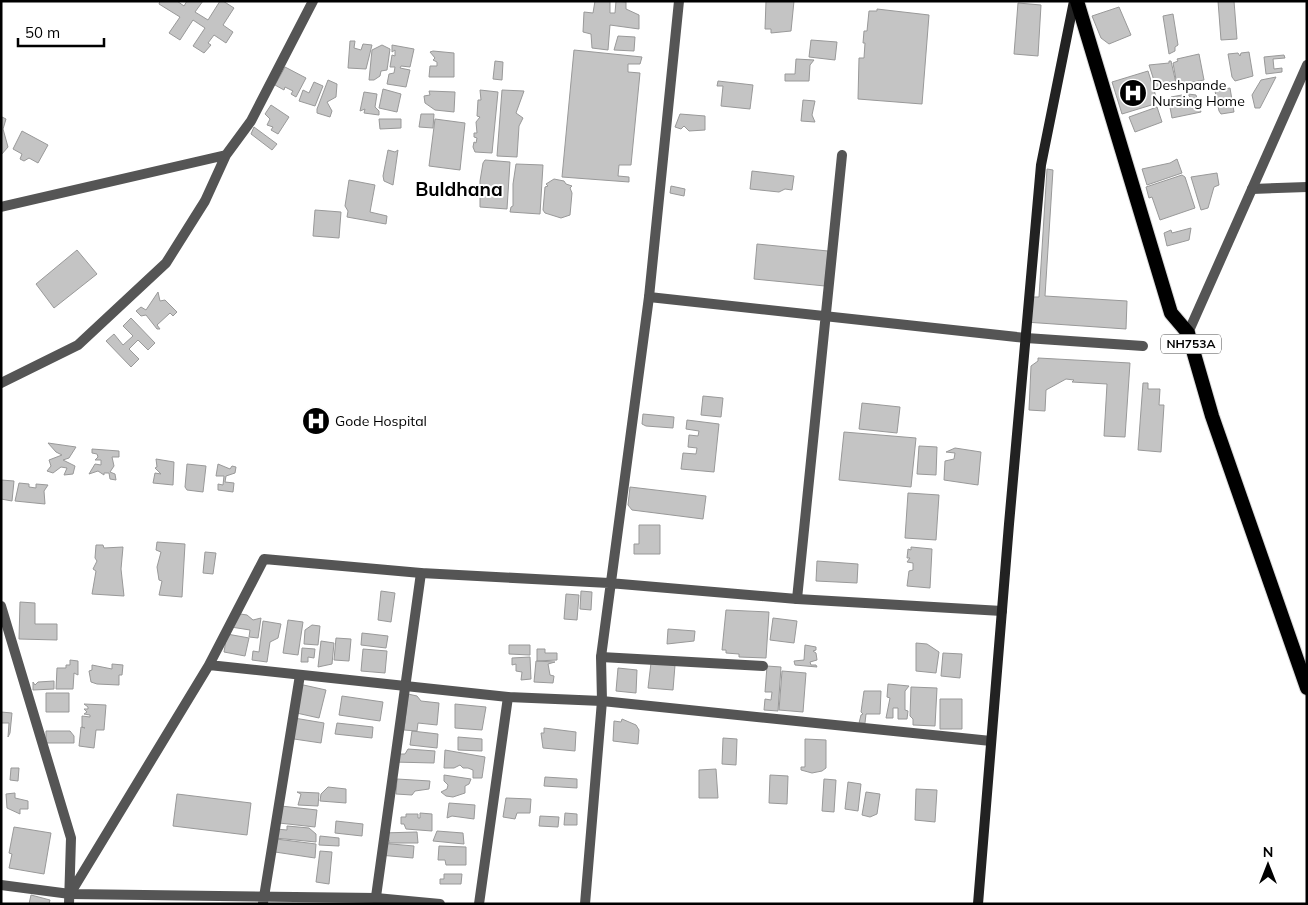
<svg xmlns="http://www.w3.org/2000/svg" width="1308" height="905" font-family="Mulish,sans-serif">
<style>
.building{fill:#c4c4c4;stroke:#999}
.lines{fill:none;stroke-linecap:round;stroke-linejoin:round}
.trunk-casing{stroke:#dbdbdb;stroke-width:16}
.minor{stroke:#555;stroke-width:10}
.tertiary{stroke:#555;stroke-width:10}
.secondary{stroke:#222;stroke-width:10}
.trunk{stroke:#000;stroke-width:14}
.labels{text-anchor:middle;stroke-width:4;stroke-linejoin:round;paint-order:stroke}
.shield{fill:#fff;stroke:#4c4c4c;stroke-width:1}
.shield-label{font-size:12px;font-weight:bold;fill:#000}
.poi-label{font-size:14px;fill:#000;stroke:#fff;text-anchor:start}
.district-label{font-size:19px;font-weight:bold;fill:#000;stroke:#fff}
</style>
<rect width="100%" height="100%" fill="#fff"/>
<path class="building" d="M160 1H177L184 6 187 1H203L195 12 208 20 220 1H223L234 8 223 25 233 32 226 43 214 35 208 43 211 45 204 53 193 46 205 28 193 20 180 40 169 33 180 17 159 4Z
M595 1H610V13H615L616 1 626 2V9L639 15V29L610 25 608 50 592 48 591 34 583 32 584 12 593 13Z
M766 1H794L791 31 771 33V29H765Z
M1218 1H1234L1237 39 1221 40Z
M1018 3 1041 5 1038 56 1014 54Z
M1119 7 1131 35 1109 44 1101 38 1092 16Z
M877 9 929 15 922 104 858 99 859 58H864L865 43H863L864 31H867L869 11H877Z
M1173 14 1178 45 1175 47V51L1169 54 1163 16Z
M618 36 635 37 634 51 614 50Z
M811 40 837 42 835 60 809 57Z
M350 41H355L354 48 361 50 363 44 372 45 366 69 348 68Z
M382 45 390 49 387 70 381 71 380 76 374 80H369L372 50Z
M392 45 414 49 410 67 401 66 400 68 410 70 406 87 387 84 389 74 394 73 395 67H390L392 55 395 56V50L392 52Z
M574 50 642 57 640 64H628V72L640 73 631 165H619L618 176 629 177V182L562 177Z
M433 51 454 53V77H429L430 66H437V62L433 60 435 58 430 52Z
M1249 52 1253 76 1235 81 1232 77 1228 54 1238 53 1240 56 1241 53Z
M1199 54 1204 80 1177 85 1173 63 1178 61 1177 59Z
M1284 55 1285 58 1273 59 1274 69 1282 68V72L1266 74 1264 57Z
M796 59 814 60 810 65 809 81H785V74H795Z
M495 61 503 62 502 80 493 79Z
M1169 61H1171L1176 83 1157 90 1149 65 1169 63Z
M285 67 306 78 296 97 291 94 293 91 285 87 284 90 275 85Z
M1148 71 1158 103 1122 114 1112 82Z
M1276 77 1260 108H1255L1252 95 1261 80Z
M328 80 337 84 336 97 327 102 332 111 330 117 317 113V109Z
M718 81 753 85 750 109 721 106 723 86H717Z
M314 82 323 86 315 106 299 101 303 90 309 93Z
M1230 88 1234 112 1221 114 1219 111 1215 91Z
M383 89 401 94 397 112 379 108Z
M480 90 498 92 492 153 475 152 473 147 474 142 476 143 477 138 474 137V133H477L476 122 480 117 477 116 478 100H481Z
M502 90 524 91 516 113 523 118 519 126 517 157 497 156Z
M429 91 455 92 454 112 435 110 425 103 424 96 430 95Z
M364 92 377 94 375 107 379 111V115L364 113 365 109 360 111Z
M1188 94 1196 95 1201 112 1172 118 1169 102 1171 97 1182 95 1188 103 1192 100Z
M803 100 815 101 812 115 815 122 801 121Z
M271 105 289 117 278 134 271 130 273 127 267 125 270 119 265 114Z
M1157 107 1162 122 1135 132 1129 117Z
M421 114H434L433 128 419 127Z
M680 114 705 116V130L689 131 684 126 681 129 675 127Z
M2 117 6 119 3 129 8 147 1 155Z
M379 119H401V128L380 129Z
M435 119 465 123 460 170 429 166Z
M254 127 277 144 272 150 251 134Z
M22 131 48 145 38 163 29 158 24 161 20 159 22 154 13 149Z
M388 150 395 152 398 150 393 185 384 181 383 176Z
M1177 159 1182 173 1147 185 1142 169 1170 163Z
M485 160 510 162 507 209 480 207V181L483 163Z
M516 164 543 165 540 214 510 212 511 207 513 206V184Z
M1047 169 1053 170 1045 296 1127 301 1126 329 1025 322 1027 297H1039Z
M752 171 794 176 792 190 785 189 779 192 750 189Z
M1217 173 1219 185 1214 187 1208 208 1201 210 1191 177Z
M1182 175 1185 177 1195 208 1160 220 1152 197 1149 198 1146 187Z
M554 179 564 181 566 184 572 186 570 188 572 193 570 215 561 218 545 213 543 210 545 187 548 186 546 184Z
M349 180 375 185 370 212 387 216 386 224 347 217 348 211 345 206Z
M671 186 685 189 684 196 670 193Z
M315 210 341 212 339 238 313 236Z
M1191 228 1189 240 1167 246 1164 233 1171 230 1172 233Z
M757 244 828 251 825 286 754 279Z
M77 250 97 274 54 308 36 284Z
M158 292 160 301 165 300 177 312 173 316 170 313 157 325 160 329H157L146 315 141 316 136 311 141 307 146 310Z
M131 318 155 343 148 350 138 340 129 349 139 359 131 367 106 341 114 334 123 345 133 336 123 326Z
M1038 358 1130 363 1125 437 1104 436 1107 384 1072 382 1074 380 1066 379 1046 390 1045 411 1029 410 1031 366 1038 361Z
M1143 383H1148V389H1160L1159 405H1164L1161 452 1138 450Z
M703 396 723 398 721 417 701 415Z
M862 403 900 407 897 433 859 429Z
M643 414 674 417 673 428 646 426 642 424Z
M687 420 719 424 714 472 681 469 683 453 696 454 697 448 688 447 689 435 698 436 699 431 686 429Z
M844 432 916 438 911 487 839 480Z
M48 443 76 447 69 458 63 460 75 466 73 474 64 475 67 468 61 467 53 473 47 471 51 466 49 460 62 455 56 452Z
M919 446 937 447 936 475 917 474Z
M955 448 981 452 978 485 944 480 945 461 954 459 955 453 946 452Z
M92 449 119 451V457H112L114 466 110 472 115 474 116 480 110 479 109 473H104V475L98 471 89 474 95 464 101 465V460H95L98 457 97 454 92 453Z
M156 459 174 462 173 485 153 483 155 473 161 474 155 468 157 467Z
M187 464 206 466 203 492 187 490 185 487Z
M218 464 230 469 232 466 236 467 235 473 226 476 225 482 234 483 233 492 218 490V484L223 485 224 476H216Z
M1 480 14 481 12 501 1 499Z
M19 483 29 484V487L36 488V484L48 485 44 491 45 504 15 501Z
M630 487 706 496 703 519 632 510 628 505Z
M908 493 939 495 936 540 905 538Z
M639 525H660V554H634V544H639Z
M157 542 185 544 182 597 159 595 162 581 159 580 157 567 161 552 156 550Z
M96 545H103L104 548 123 547 121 569 124 596 92 594 96 571 93 569 97 561 95 558Z
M911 547 932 549 930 588 907 586 909 571 913 570V563L907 562 910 558H907L908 549 911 550Z
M205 552 216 553 213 574 203 573Z
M817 561 858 564 857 583 816 581Z
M381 591 395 593 391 622 378 620Z
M581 591 592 592 591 610 580 609Z
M566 594 579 595 577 620 564 619Z
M20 602 35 603V624H57V640L19 639Z
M726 610 769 612 766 658 739 657V654L726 653V650H722Z
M234 613 247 615 253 620 261 618 258 638 249 637 250 630 231 627Z
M773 618 797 621 794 643 770 640Z
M288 620 303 622 298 655 283 653Z
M263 621 281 624 278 638 270 642 267 662 252 660 253 651 259 652Z
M312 625 320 626 318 645 304 644 305 630Z
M668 629 695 631 694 641 667 644Z
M362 633 388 636 386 648 361 645Z
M227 634 249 638 245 656 224 652Z
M336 638 351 639 349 661 334 660Z
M321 641 334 643 332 664 318 667Z
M916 643 927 644 939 652 936 673 916 671Z
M509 645H530V655L509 654Z
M805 645 816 647V650L813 651 816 653 817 660 810 662 811 665H816L817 667 795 665 794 661 804 660Z
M302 648 315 649 314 658 308 657V662H301Z
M363 649 387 651 385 673 361 671Z
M537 649H545V653H557V660L537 661Z
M943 653 962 654 960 678 941 676Z
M530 657 531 679 521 680 522 672 516 671V664L512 665V658Z
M70 660 78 661V675L74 673 73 689H56L57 668H66V665H70Z
M536 661 555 662 548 664 550 675 554 676 553 683 534 682Z
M651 663 675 665 673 690 648 688Z
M112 664 123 665 122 675H119V685L97 684 91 682 89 671 92 670V665L112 669Z
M767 666 781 667 778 711 764 710 765 699 771 700 772 692H765Z
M618 668 637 670 636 693 616 691Z
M782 671 806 673 803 712 779 710Z
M54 681V689L33 690V682L35 685 38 682Z
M299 684 326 690 319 718 292 712Z
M888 684 909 686 905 691V710L908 711 907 719H898V708H893V718H886L890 698 887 697Z
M911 687 937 688 935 726 913 725V719L910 716Z
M864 691H881L880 714H866L865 723H859L861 715 863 714 861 712Z
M46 693H69V712H46Z
M408 694 417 696 421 701 439 703 437 725 418 723 417 731 404 730Z
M342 696 383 702 380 721 339 715Z
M940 699H962V729H940Z
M84 704 106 705 104 730H96L94 748 79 746 81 727 85 728 82 727V716L90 717V715L84 714 87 712 84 709H88V707Z
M455 704 486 707 482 730 455 728Z
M1 712 12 713 10 733 8 737 9 723H1Z
M294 718 324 723 321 743 294 739Z
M622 719 636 725 639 730 638 744 613 741 614 721 621 722Z
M337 723 373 727 372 738 335 734Z
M544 728 576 732 575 751 543 748 541 733H544Z
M46 731H70L74 736V743H46Z
M412 731 438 734 437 748 410 745Z
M458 737 482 739V751L458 750Z
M723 738 737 739 736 765 722 764Z
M805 739 826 740V768L822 771 812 773 801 770V767H805Z
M408 749 435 751 434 763 393 762V754H405Z
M445 750 485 757 482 778H473V770L468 768H463L460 765 454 768H444Z
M11 768H19L18 781 10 780Z
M716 769 718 798H699V770Z
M444 775 471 779 469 784 465 786V793L453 797 446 796 441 792 447 789 448 785 444 781Z
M770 775 788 776 787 804 769 803Z
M545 777 577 779V788L544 786Z
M397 779 430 781 429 789 415 791 412 795 396 794Z
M824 779 836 780 834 812 822 811Z
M848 782 861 784 858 811 845 809Z
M328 787 346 789V803L320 801 321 794Z
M916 789 937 790 935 822 915 820Z
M297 792 319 793 318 806 298 805 301 794Z
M866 792 880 794 877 814 870 817 862 815Z
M15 793V798L28 801V809H20V814L7 808 6 794Z
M177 794 251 803 247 835 173 826Z
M506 798 531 799 530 813H517L515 819 503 817Z
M449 803 475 805 474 819 452 816 447 818Z
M281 806 317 810 315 827 279 823Z
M420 813 432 814V831L406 829 404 824H401V817H406V814H418V818H420Z
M565 813 577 814V825H564Z
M540 816 559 817 558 827 539 826Z
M336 821 363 824 362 836 335 833Z
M287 826 309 828 316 834V842L275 838 276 829 287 830Z
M14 827 51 833 44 874 9 868 12 854 9 853Z
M437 831 463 833 464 844 433 841Z
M417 832 418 843H389V840L381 833Z
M320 836 339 838V846L319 845Z
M276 839 316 844 315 858 275 852Z
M380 843 414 846 413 858 379 855Z
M439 846 466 847V865H446L445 860H438Z
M320 851 332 852 329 884 316 882Z
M444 874H462L461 884H440V879H444Z
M31 895 50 900 49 904H29Z"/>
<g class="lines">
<g class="trunk-casing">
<path id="trunk" d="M1077 1 1171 313 1188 333 1212 416 1307 688"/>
</g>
<path class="minor" d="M1252 189 1307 187
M1 207 226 155 251 121 313 1
M649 297 1026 338 1143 346
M1 383 78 345 166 263 205 201 226 155
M797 599 842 155
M601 657 763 666
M1 885 70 894 376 898 440 904
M263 903 300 675
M375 904 421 573
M479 904 508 697
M585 904 602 701"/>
<path class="tertiary" d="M1188 333 1307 65
M1 606 71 838 69 904
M209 665 264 559 421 573 609 583 797 599 1002 611
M602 701 601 657 649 297 679 1
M70 894 209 665 508 697 602 701 991 741"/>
<path class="secondary" d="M978 904 1009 524 1041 165 1074 1"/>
<use href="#trunk" class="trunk"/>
</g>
<defs>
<g id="hospital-disc" transform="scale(1.4375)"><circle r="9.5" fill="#000" stroke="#fff"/><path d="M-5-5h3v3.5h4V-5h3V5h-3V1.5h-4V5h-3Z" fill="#fff"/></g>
</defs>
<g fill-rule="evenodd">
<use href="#hospital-disc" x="1133" y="93"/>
<use href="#hospital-disc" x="316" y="421"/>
</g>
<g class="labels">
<rect class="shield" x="1161" y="334.5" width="60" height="19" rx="4"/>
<g class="shield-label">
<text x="1191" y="348">NH753A</text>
</g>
<g class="poi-label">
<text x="1152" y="90">Deshpande<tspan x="1152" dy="16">Nursing Home</tspan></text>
<text x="335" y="426">Gode Hospital</text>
</g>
<g class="district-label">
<text x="459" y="196">Buldhana</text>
</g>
</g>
<rect width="1308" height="905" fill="none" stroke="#000000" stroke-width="5"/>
<g transform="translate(1268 865)" stroke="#ffffff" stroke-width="4" paint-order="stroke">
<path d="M0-4L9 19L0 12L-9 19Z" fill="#000000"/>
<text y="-8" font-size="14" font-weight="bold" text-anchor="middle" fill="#000000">N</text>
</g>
<path d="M18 38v8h86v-8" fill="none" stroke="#000000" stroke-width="2.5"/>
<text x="25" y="38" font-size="15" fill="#000000" stroke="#ffffff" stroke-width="4" paint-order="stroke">50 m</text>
</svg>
